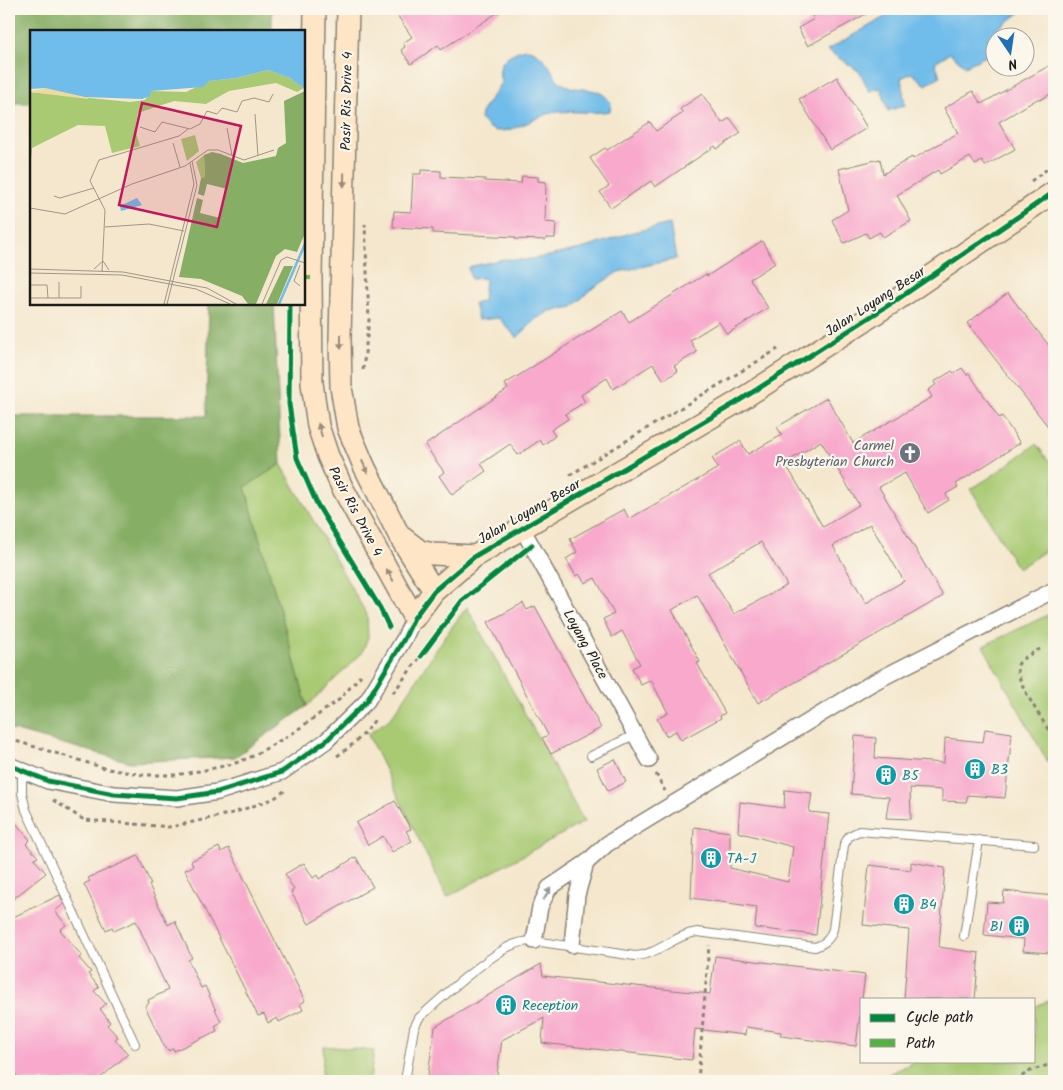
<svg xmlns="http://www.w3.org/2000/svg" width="1063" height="1090" font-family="Kalam,sans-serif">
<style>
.green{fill:#a9ca73;stroke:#627348}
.forest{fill:#86ae65;stroke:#516540}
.water{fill:#70bcea;stroke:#466c83}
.building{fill:#f8a9cc;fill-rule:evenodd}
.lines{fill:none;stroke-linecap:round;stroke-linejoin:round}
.lane-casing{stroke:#888274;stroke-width:10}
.street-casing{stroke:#888274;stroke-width:18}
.secondary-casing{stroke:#888274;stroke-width:24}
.path{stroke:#888274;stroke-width:3;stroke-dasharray:4 4;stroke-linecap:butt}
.lane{stroke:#fff;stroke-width:8}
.street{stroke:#fff;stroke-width:15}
.secondary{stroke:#fee5c5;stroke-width:21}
.quiet{stroke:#55b145;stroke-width:4;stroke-dasharray:8 4;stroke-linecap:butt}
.cycleway-casing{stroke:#fbf7ec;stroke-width:8}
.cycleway{stroke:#00873e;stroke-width:5}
.oneway{fill:#988b79}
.oneway2{fill:#999}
.labels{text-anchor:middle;stroke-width:4.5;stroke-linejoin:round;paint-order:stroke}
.street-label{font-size:14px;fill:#1c1c1c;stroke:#fbf7ec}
.worship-label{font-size:14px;fill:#5b616d;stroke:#fbf7ec;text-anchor:end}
.culture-label{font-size:14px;fill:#0d838f;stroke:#fbf7ec;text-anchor:start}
.inset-river{fill:none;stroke:#70bcea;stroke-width:2.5}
.inset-road{fill:none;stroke:#9e9686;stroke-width:1}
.view{fill:#c2185b;fill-opacity:0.15;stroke:#c2185b;stroke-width:2.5}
.inset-edge{fill:none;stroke:#1c1c1c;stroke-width:2.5}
</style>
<rect width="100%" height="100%" fill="#fbf7ec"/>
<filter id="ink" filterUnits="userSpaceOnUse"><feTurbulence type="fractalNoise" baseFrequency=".02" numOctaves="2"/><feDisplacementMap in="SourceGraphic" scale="10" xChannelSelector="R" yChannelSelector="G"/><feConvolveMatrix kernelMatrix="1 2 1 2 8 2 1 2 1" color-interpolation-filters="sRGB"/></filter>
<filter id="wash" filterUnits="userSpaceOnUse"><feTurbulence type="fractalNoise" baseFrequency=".0096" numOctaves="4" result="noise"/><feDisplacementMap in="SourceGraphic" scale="20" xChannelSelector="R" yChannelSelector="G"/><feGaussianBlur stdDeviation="1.12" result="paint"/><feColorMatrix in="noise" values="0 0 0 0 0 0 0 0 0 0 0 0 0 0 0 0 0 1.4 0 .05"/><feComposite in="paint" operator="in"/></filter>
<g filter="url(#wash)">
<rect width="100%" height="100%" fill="#f4e7cd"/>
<path class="green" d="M1036 444 1054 467V539L1045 551 1018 569 971 489 992 476Z
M281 464 367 615 368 637 362 653 307 706 245 487Z
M467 607 584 822 447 897 368 735C375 727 386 724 392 716 418 680 439 642 467 607Z
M1054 612V773L983 646Z
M1054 998V1081H874L917 1061H1034V1007Z
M324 1046 374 1051 370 1081H321Z"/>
<path class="forest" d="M9 9H272V31H31V103H9Z
M209 304H274L281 464 245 487 307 706 235 757 130 762 9 729V416H206Z"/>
<path class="water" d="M899 9H1025L997 29 999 37 996 38 995 52 965 66 950 53 935 62 940 76 926 85 912 73 901 78 905 105 888 111 881 88 869 91 860 72 827 50Z
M526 49C539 52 546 60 552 71 554 74 556 79 559 81 575 95 598 82 611 103L610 111C591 115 570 109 551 113 535 117 515 132 499 131 491 131 486 125 480 119L481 113 501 83C496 62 506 54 526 49Z
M670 224 676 259 618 272 589 291 573 307 550 311 536 319 517 338 499 318 478 320 474 303 483 302 485 278 471 279 468 267 504 259 525 260 549 256 585 248 633 232Z"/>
<g id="blocks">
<path class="building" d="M393 9H503L441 50 438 45 411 64 401 50 405 47 403 43 412 37Z
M808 9H875L808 46 798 28 814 19Z
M1054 63V92L1040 100 1039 98 999 122 1015 149 985 166 982 161 975 165 970 157 940 174 938 170 897 195 911 221 883 237 880 232 869 238 866 233 844 243 832 220 848 210 839 169 880 159 883 174 912 157 913 159 958 133 944 108 973 91 981 104Z
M837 77 867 128 830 150 799 99Z
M702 94 722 123 730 118 741 133 717 149 715 146 655 187 651 181 611 208 600 192 609 186 590 158 605 148 607 150 650 122 656 131 683 113 680 109Z
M421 170 441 171V177L485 179V181L521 183 522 176 538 177V181L546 182 545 222 556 223 555 238H546V240L515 239V237L433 233V229L393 227 394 211 411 212 413 174H421Z
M762 241 775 263 750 279 768 308 727 334 719 322 690 340 697 352 674 366 678 371 664 380 653 364 613 389 607 378 581 395 585 402 565 414 568 419 551 430 555 436 543 445 540 440 518 455 510 444 481 464 486 471 452 495 439 476 444 472 425 445 508 389 505 384 622 311 629 322 706 274 707 276Z
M1008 293 1054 352V434L967 323Z
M962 368 967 375 969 373 999 418 1002 416 1020 443 956 484 958 487 946 494 949 500 928 513 905 473 879 487 943 596 817 669V670L758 703 697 595 672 610 700 662 697 663 725 713 720 716 721 718 681 740 676 731 666 736 657 719 668 713 651 680 641 685 632 668 640 664 622 631 612 637 603 619 614 614 600 587 595 578 585 583 579 574 576 576 566 559 577 552 570 539 624 509 629 519 718 468 712 458 740 441 748 454 782 435 777 427 827 398 853 443 932 397 928 390 936 385 934 382 952 371 954 373ZM821 441 859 505 823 527 785 463ZM870 524 904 581 866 603 833 546ZM761 542 787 585 734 614 708 573Z
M523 603 527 610 535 606 601 728 551 754 542 738 548 735 488 622Z
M985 729 1012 733 1005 798 968 795 966 802 942 801V790L910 788 911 819 886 818 889 797 851 794 855 736 876 738 875 758 944 763 945 738 983 742Z
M615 759 626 782 608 791 597 768Z
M785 790 812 793 809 812 829 814 816 935 755 928 757 907 691 898 694 827 730 832V868L788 882 793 847 738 832 740 802 784 808Z
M395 801 411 829 406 831 412 841 392 852 383 836 368 845 356 823Z
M9 815 30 840 26 844 38 857 34 859 46 873 9 902Z
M219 847 221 852 229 848 305 1001 300 1004 303 1010 279 1022 277 1018 268 1023 264 1014 258 1016 185 870 193 866 191 861Z
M138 856 151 884 149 885 168 925 175 921 192 958 188 960 201 988 205 986 221 1022 215 1026 217 1031 174 1051 173 1048 169 1051 168 1049 166 1050 145 1006 149 1003 148 1000 168 990 136 921 114 931 112 927 106 930 84 884 90 881 88 878Z
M356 857 373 887 309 924 291 892 294 890 285 874 304 863 313 878 317 875 319 879Z
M911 862 945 868 939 947 979 953 975 999H904L909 930 863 925 869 865 911 870Z
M1004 891 1054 896V916L1051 953 1023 951 1024 939 984 935 987 902 1003 903Z
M60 895 64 904 55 911 66 925 60 930 82 956 79 958 91 972 88 974 99 987 94 991 106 1004 100 1009 110 1022 107 1025 118 1037 115 1039 128 1054 97 1081H19L9 1059V919Z
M715 956 865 975 856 1046 781 1036V1032L746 1027 745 1035 695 1029 692 1060 542 1043 544 1018 502 1040 496 1081H427L435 1027 541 964 543 976 710 994Z"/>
</g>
</g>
<g filter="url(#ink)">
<use href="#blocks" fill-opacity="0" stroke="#888274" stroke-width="1"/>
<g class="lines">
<g class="lane-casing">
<path id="lane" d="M591 756 636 734
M22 770V793L26 810 135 1044
M964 936 979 840
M405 1081 414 1028 419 1018C447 993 476 966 508 947 516 943 525 941 534 941L635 956C658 955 674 935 697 932L815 947C826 943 830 939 833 929L844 845 849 836 859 831 1034 845"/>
</g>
<g class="street-casing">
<path id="street" d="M522 528 649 760
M9 765 48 781 114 794 177 798 218 792 282 772 326 741 367 701 404 639 414 618
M534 941 540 907 549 888 586 863 607 844 872 683 1054 590
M572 945 577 895 586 863"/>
</g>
<g class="secondary-casing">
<path id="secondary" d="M315 9 311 278 312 383 318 426 328 456 342 487 414 618 434 591 475 556 734 404 895 301 1054 192
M348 9 340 338 341 387 348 428 364 466 400 537 434 591
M403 538 420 551 433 554 475 556"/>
</g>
<path class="path" d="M1031 181 1054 164
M290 352 289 404 297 458 317 504 385 616 389 627 387 631
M363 370 369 320 365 224
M570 475 778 349
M1040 649C1033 653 1021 658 1018 665 1012 677 1047 726 1054 739
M393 693 462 601 513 559
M9 739 108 769 143 775H176L205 770 233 764 253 756 293 733 340 699 361 675
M337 756C353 745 365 735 375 719
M656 774 665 791
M53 800 84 820 171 827 233 813 273 799 286 790
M698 1081 709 945
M1015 1081 1030 1071 1054 1063"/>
<use href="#lane" class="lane"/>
<use href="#street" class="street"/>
<use href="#secondary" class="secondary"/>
<path class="quiet" d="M304 278H311"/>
<g class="cycleway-casing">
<path id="cycleway" d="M290 304 289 404 297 458 317 504 380 608 389 627
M421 656 462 601 532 545
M9 765 48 781 114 794 177 798 218 792 282 772 326 741 367 701 404 639 414 618 434 591 475 556 734 404 895 301 1054 192"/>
</g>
<use href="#cycleway" class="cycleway"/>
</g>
<defs><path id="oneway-solid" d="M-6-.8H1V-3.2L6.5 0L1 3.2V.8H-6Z" transform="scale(1.25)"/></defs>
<g class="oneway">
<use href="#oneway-solid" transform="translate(344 180) rotate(91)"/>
<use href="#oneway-solid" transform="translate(341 342) rotate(90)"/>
<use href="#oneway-solid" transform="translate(320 430) rotate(-106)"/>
<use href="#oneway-solid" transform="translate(365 467) rotate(65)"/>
<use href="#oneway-solid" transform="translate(390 575) rotate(-119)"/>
</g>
<use class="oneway2" href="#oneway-solid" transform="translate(547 894) rotate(-59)"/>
</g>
<defs>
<g id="church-disc" transform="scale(1.125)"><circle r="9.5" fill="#6b7280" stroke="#fbf7ec"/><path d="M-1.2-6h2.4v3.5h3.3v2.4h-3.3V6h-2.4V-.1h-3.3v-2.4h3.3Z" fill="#fff"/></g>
<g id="building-disc" transform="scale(1.125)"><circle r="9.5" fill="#0f9aa8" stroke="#fbf7ec"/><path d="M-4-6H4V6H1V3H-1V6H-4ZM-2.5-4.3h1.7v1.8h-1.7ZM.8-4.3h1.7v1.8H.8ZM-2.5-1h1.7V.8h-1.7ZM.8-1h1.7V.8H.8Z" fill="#fff"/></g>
</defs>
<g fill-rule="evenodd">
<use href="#church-disc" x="910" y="453"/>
<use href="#building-disc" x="975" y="769"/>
<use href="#building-disc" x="886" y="775"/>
<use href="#building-disc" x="711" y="858"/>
<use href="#building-disc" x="904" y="904"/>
<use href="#building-disc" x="1019" y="926"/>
<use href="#building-disc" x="506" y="1005"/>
</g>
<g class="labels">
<g class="street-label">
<text transform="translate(346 101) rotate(-89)" y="5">Pasir Ris Drive 4</text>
<text transform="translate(875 301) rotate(-33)" y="5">Jalan Loyang Besar</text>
<text transform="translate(356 511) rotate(62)" y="5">Pasir Ris Drive 4</text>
<text transform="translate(529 511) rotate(-30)" y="5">Jalan Loyang Besar</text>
<text transform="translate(586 644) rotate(61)" y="5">Loyang Place</text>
</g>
<g class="worship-label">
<text x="894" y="450">Carmel<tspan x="894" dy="16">Presbyterian Church</tspan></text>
</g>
<g class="culture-label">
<text x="991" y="774">B3</text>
<text x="902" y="780">B5</text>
<text x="727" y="863">TA-J</text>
<text x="920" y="909">B4</text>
<text x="1003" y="931" text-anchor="end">B1</text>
<text x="522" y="1010">Reception</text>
</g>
</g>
<g transform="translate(30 30)">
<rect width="275" height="275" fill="#f4e7cd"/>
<path d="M238 40 260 48 274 58 267 62 246 53 199 61 176 74 144 71 108 83 105 100 110 116 82 123 75 96 48 95 2 118 0 144V62L100 72 115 70 121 61 156 62 179 51 206 48ZM165 105 169 121 157 131 151 109ZM174 125 175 147 171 148 166 132Z" fill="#a9ca73"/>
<path d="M275 61V203L267 222 255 219 246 226 226 274H218L212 266 171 249 149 247 167 168 173 170 170 183 190 188 197 159 177 154 174 166 168 164 171 148 175 147 174 125 182 122 191 124 213 133 246 126 248 118 256 113 254 71ZM254 236H263L247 274H236Z" fill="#86ae65"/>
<path d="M15 58 58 66V69L0 62Z" fill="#eeda9e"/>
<path d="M0 1H275V59L260 48 238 40 206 48 179 51 173 57 121 61 120 66 112 69 55 67 15 58 0 59ZM107 168 112 175 91 181 90 176Z" fill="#70bcea"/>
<path class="inset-river" d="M249 274 275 214"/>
<path class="inset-road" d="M225 84 228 126M110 97 125 102 132 92 160 99 170 94 177 81 187 84 192 78 207 82 212 71 224 68 239 72 243 64M197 98 202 125M143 113 150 137M24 166 30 168 64 158M0 178 35 184 102 154 155 136 178 120H188L214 130 244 120M75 197 119 194 154 201M0 239 93 242 177 258 206 274M64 239 73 231 79 240M72 242 75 180 60 151 69 130 149 106 158 99M0 243 92 245 166 259 200 274M0 255H17L18 268M270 256 264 251 270 235M0 268H51V256M29 268V252M134 274 164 154 160 133M137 274 167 155 162 131M232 274 251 230 257 227 275 233"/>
<path class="view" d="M112 73 211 96 187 197 89 175Z"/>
<rect width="275" height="275" class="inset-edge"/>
</g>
<rect width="1063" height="1090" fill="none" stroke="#fbf7ec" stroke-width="30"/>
<rect x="860" y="998" width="175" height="65" fill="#fbf7ec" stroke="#a29f99"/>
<rect x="870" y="1014" width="25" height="8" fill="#00873e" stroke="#a29f99"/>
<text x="906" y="1022" font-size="15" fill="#1c1c1c">Cycle path</text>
<rect x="870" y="1039" width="25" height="8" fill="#55b145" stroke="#a29f99"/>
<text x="906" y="1048" font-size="15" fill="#1c1c1c">Path</text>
<g transform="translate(1010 52) rotate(167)"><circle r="24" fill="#fbf7ec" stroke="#a29f99"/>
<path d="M0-4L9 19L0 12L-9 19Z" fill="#1f6fb2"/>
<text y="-8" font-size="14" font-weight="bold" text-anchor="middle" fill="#1c1c1c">N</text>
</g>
</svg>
